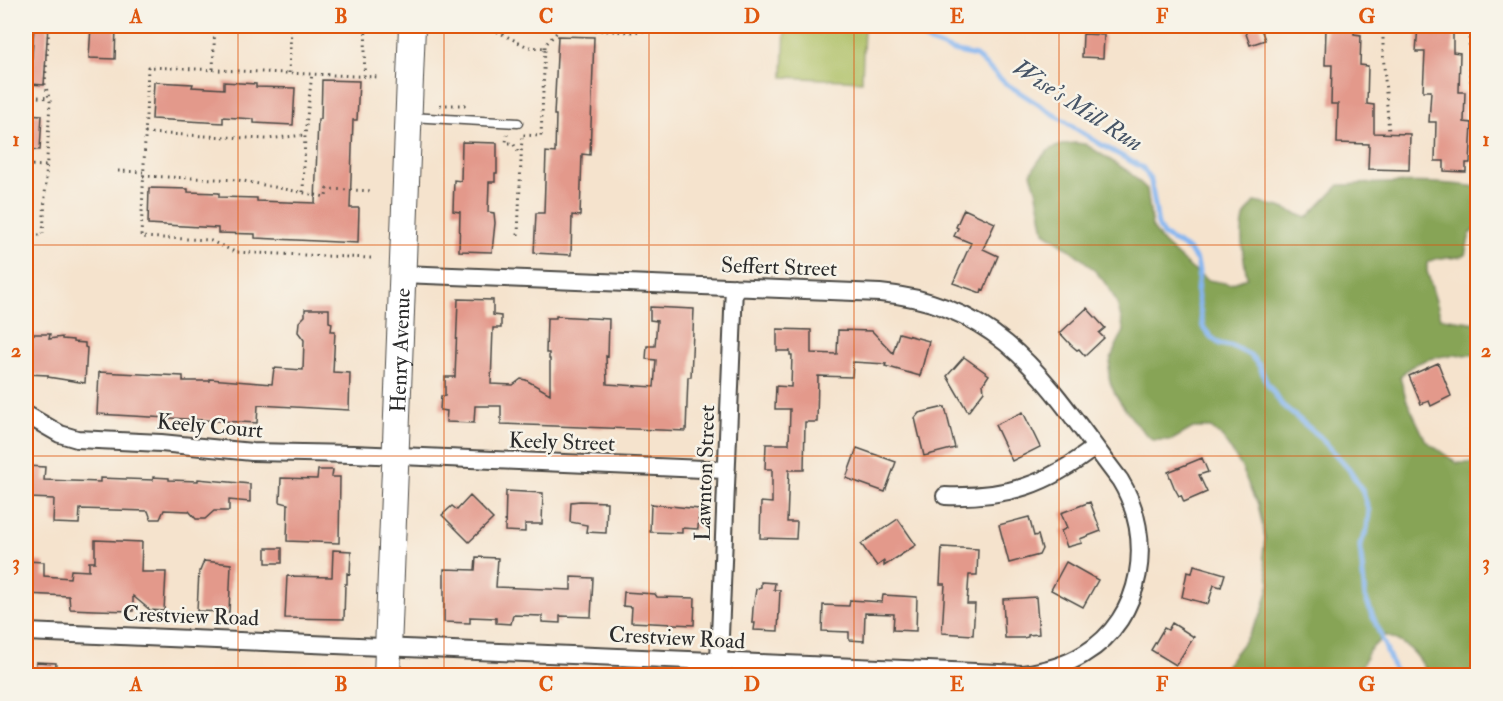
<svg xmlns="http://www.w3.org/2000/svg" width="1503" height="701" font-family="'IM FELL Double Pica',serif">
<style>
.green{fill:#aabd61;stroke:#6a7446;stroke-width:1.5}
.forest{fill:#87a457;stroke:#596841;stroke-width:1.5}
.lines{fill:none;stroke-linecap:round;stroke-linejoin:round}
.stream{stroke:#84b5f0;stroke-width:5}
.building{fill:#e3998b}
.lane-casing{stroke:#494743;stroke-width:11}
.street-casing{stroke:#494743;stroke-width:20}
.primary-casing{stroke:#494743;stroke-width:28}
.path{stroke:#494743;stroke-width:3;stroke-dasharray:1.5 4.5;stroke-linecap:butt}
.lane{stroke:#fff;stroke-width:8}
.street{stroke:#fff;stroke-width:16}
.primary{stroke:#fff;stroke-width:26}
.grid{fill:none;stroke:#df570e;stroke-width:1.5;stroke-opacity:0.55}
.labels{text-anchor:middle;stroke-width:5;stroke-linejoin:round;paint-order:stroke}
.street-label{font-size:22px;fill:#2b2b2b;stroke:#f7f3e8}
.water-label{font-size:24px;font-style:italic;fill:#465466;stroke:#f7f3e8}
.neatline{fill:none;stroke:#df570e;stroke-width:2}
.grid-label{font-size:20px;text-anchor:middle;font-weight:bold;fill:#df570e}
</style>
<rect width="100%" height="100%" fill="#f7f3e8"/>
<filter id="ink" filterUnits="userSpaceOnUse"><feTurbulence type="fractalNoise" baseFrequency=".0167" numOctaves="2"/><feDisplacementMap in="SourceGraphic" scale="12" xChannelSelector="R" yChannelSelector="G"/><feConvolveMatrix kernelMatrix="1 2 1 2 8 2 1 2 1" color-interpolation-filters="sRGB"/></filter>
<filter id="wash" filterUnits="userSpaceOnUse"><feTurbulence type="fractalNoise" baseFrequency=".008" numOctaves="4" result="noise"/><feDisplacementMap in="SourceGraphic" scale="24" xChannelSelector="R" yChannelSelector="G"/><feGaussianBlur stdDeviation="1.35" result="paint"/><feColorMatrix in="noise" values="0 0 0 0 0 0 0 0 0 0 0 0 0 0 0 0 0 1.4 0 .05"/><feComposite in="paint" operator="in"/></filter>
<g filter="url(#wash)">
<rect width="100%" height="100%" fill="#f5e3cd"/>
<path class="green" d="M785 26H864L862 81 783 77Z"/>
<path class="forest" d="M1075 143 1085 144 1128 171 1147 189 1152 227 1163 243 1192 269 1208 280 1230 284 1247 278C1244 259 1239 237 1244 218 1246 212 1251 207 1255 202L1280 207 1307 218 1339 185C1386 183 1431 180 1477 187V227L1470 234 1465 255C1452 261 1439 254 1427 263V271L1441 318 1477 323V355C1452 354 1416 356 1400 377L1406 399 1426 441 1457 463H1477V675H1428C1418 653 1408 644 1385 635L1369 651 1361 668 1350 674 1337 670H1306L1290 675H1218L1243 643 1262 613 1270 583 1263 555 1265 538 1258 504 1253 496 1241 466 1223 438 1211 428H1193L1172 440H1153C1139 430 1109 392 1109 375 1108 359 1117 344 1124 331 1121 321 1120 309 1115 299 1100 269 1072 250 1044 232L1037 193 1031 173C1043 152 1050 145 1075 143Z"/>
<g class="lines">
<path class="stream" d="M904 26 932 43 953 51 976 56 1005 83 1100 144 1143 168 1151 181 1158 225 1163 235 1189 250 1197 261 1199 271 1197 293 1203 327 1211 337 1220 344 1234 347 1250 355 1259 365 1267 383 1282 405 1320 437 1348 468 1362 490 1369 511 1367 529 1360 545 1365 597 1397 676"/>
</g>
<g id="blocks">
<path class="building" d="M34 26H48L44 85 30 84Z
M91 26H116L115 59 89 58Z
M1260 26 1265 40 1250 45 1245 31Z
M1326 26H1354V34L1361 35 1360 65 1368 66 1367 104 1374 105V133L1410 134 1409 170 1368 169 1369 144 1337 143 1338 104H1331L1332 65H1325Z
M1418 26H1453V52L1460 53 1459 92H1465L1464 122 1472 123 1470 163H1466V172L1444 171V161H1435L1436 122H1429L1431 91H1423L1425 52H1416Z
M1083 34 1104 35 1103 58 1082 57Z
M558 36 594 37 590 155 582 154 580 216 572 215 571 255 534 253 536 213H544L546 152 555 153 556 115H554Z
M322 80 359 81 357 120H353L350 208H359L358 243 255 238V234L218 233V228L148 224 149 188 188 189V192L219 193V197L257 198V201L315 203 318 119H321Z
M154 82 193 84 192 87 224 89V82L256 84V87L295 88 293 125 254 123V119L223 117V123L152 119Z
M26 114 42 115 40 150 26 149Z
M462 142 497 143V173H495V182H489L488 212 494 213 495 223 492 252 459 251 460 212 453 211 454 180 461 181Z
M964 209 995 223 983 249 998 256 984 290 982 289 981 293 953 283 971 243 954 236 958 228 956 227Z
M458 299 493 300V315L501 316V328H493L491 384 513 385 521 379 526 380 550 394V359H549V353H546L547 318H556V316L609 319 608 357 606 356 607 384 654 387 656 360 646 359 647 346H655L657 321 650 320V307L694 309 691 377H688L686 431 501 424V406H475L474 423 446 422 447 411 440 410 441 396H445V377H455Z
M1087 308 1105 328 1099 333 1104 338 1085 356 1079 349 1077 350 1071 345 1060 333Z
M305 309H329V322L332 323 331 331H335L333 372 350 373 349 410 258 405 257 423 97 414 99 372 183 376V381H210V379L272 384 274 368 303 370 304 340 298 332 299 322 305 316Z
M777 329 811 330V353L837 354 838 330 872 331 893 353 899 333 929 341 920 376 885 366 886 364 853 362 852 377 818 376 817 422H805L804 470H789L787 522H797L796 539 760 538 761 502 772 503V469H765L766 444H789L790 409H775L776 386 791 387 792 355H790V351H777Z
M26 334H50L49 339 62 337V339L73 340V342L85 343V347L87 348 85 383 48 377V375L26 374Z
M964 357 989 375 983 384 984 391 968 412 947 376Z
M1438 363 1451 396 1431 406 1429 401 1421 404 1409 376Z
M945 407 955 448 924 456 915 418 919 413Z
M1023 412 1040 447 1012 461 995 425Z
M857 448 896 462 885 492 846 478Z
M1202 458 1208 472 1199 475 1207 492 1184 502 1181 495 1179 496 1174 487 1168 472Z
M26 466 45 467 44 480 100 482V478L153 480V477L169 478V480L198 481V479L250 484V502L229 500V511H214L205 519H196L189 511 164 510 160 519H151L148 511 80 509 79 524 53 523 54 499 30 498V494H26Z
M318 470H333L332 477H340L339 543 287 541 288 504 280 502 281 478 317 479Z
M506 491 543 493 542 524H525V532L505 531Z
M470 496 493 519 469 542 442 515 452 506 457 510Z
M580 501 607 502 606 533 586 532 587 525 570 522 571 502Z
M1090 502 1101 531 1080 539 1082 543 1067 547 1061 531 1067 528 1061 513Z
M651 504 699 509 698 529 682 528V533L650 532Z
M1029 517 1034 536 1038 535 1042 549 1039 555 1009 563 999 525Z
M898 519 916 545 884 566V561L877 566 861 544Z
M95 540 142 542 141 572H166L164 611 150 610 133 596V611L94 610 70 609 69 596 26 594V561L44 562V576L70 578 71 570 89 571V562H95Z
M942 547 978 549 977 575H969L967 604H975L973 635 942 633 945 584H940Z
M266 548H282V563H266Z
M333 550 351 551 350 574 347 573V584H345L344 619 285 618 287 576 332 577Z
M476 557 498 558 496 587 571 590V577L593 578 591 617 560 616V623L542 622V616L513 615 511 624 496 623V618L470 617V623L444 622V569L475 570Z
M204 561 231 564 229 612 197 611 199 571H200Z
M1066 562 1098 580 1083 607 1051 590Z
M1194 565 1225 574 1221 587 1214 585 1208 604 1182 597 1187 572 1192 573Z
M761 582 775 583 774 590H780L778 631 754 630 755 623H752L753 608 756 589 761 587Z
M624 592 655 594 657 597 695 598 694 625 631 622 632 607 623 606Z
M883 595 917 597 916 631 893 630 894 614 865 613 864 641 849 640V632L822 631 823 605 849 606 850 600 882 602Z
M1036 597 1039 634 1028 635V637L1023 638H1005L1003 599Z
M1172 623 1194 637 1176 665 1151 650 1164 628 1168 630Z
M36 662 56 663 55 675H35Z"/>
</g>
</g>
<g filter="url(#ink)">
<use href="#blocks" fill-opacity="0" stroke="#494743" stroke-width="1.5"/>
<g class="lines">
<g class="lane-casing">
<path id="lane" d="M410 117 518 123"/>
</g>
<g class="street-casing">
<path id="street" d="M27 415 60 434 77 439 161 443 252 452 353 454 726 470
M945 496C1007 498 1047 485 1095 447
M26 632 1023 674C1045 671 1065 666 1084 654 1144 618 1155 537 1120 480 1050 389 1006 304 880 293L401 274
M719 661 734 287"/>
</g>
<g class="primary-casing">
<g id="primary">
<path id="s1" d="M387 676 412 26"/>
</g>
</g>
<path class="path" d="M497 26 496 31 528 47 545 48 541 136 523 135
M1383 26V52L1389 133
M1469 26 1470 77 1478 108
M545 48V45L561 28 630 32 697 26
M213 69 215 26
M289 73 291 26
M364 76 366 26
M26 96 49 98
M440 105H468
M145 133 267 139 305 135
M507 134 506 143H513L520 155
M26 165 47 166
M118 171 143 172
M143 176 238 180 326 197 327 189 373 191
M303 192 305 135 312 73
M26 235H43L50 101 45 84 49 26
M518 235 522 135
M371 258 235 252 209 240 141 237 148 67 378 77"/>
<use href="#lane" class="lane"/>
<use href="#street" class="street"/>
<use href="#primary" class="primary"/>
</g>
</g>
<path class="grid" d="M238 26V676M444 26V676M649 26V676M854 26V676M1059 26V676M1265 26V676M26 245H1478M26 456H1478"/>
<g class="labels">
<g class="street-label">
<text transform="translate(779 266) rotate(2)" y="8">Seffert Street</text>
<text dy="8" stroke="none"><textPath href="#s1" startOffset="326">Henry Avenue</textPath></text>
<text transform="translate(210 425) rotate(5)" y="8">Keely Court</text>
<text transform="translate(562 441) rotate(2)" y="8">Keely Street</text>
<text transform="translate(704 473) rotate(-88)" y="8">Lawnton Street</text>
<text transform="translate(191 615) rotate(2)" y="8">Crestview Road</text>
<text transform="translate(677 637) rotate(3)" y="8">Crestview Road</text>
</g>
<g class="water-label">
<text transform="translate(1078 105) rotate(33)" y="8">Wise's Mill Run</text>
</g>
</g>
<rect width="1503" height="701" fill="none" stroke="#f7f3e8" stroke-width="66"/>
<rect x="33" y="33" width="1437" height="635" class="neatline"/>
<g class="grid-label">
<text x="136" y="23">A</text>
<text x="341" y="23">B</text>
<text x="546" y="23">C</text>
<text x="752" y="23">D</text>
<text x="957" y="23">E</text>
<text x="1162" y="23">F</text>
<text x="1367" y="23">G</text>
<text x="16" y="146">1</text>
<text x="1486" y="146">1</text>
<text x="16" y="357">2</text>
<text x="1486" y="357">2</text>
<text x="16" y="569">3</text>
<text x="1486" y="569">3</text>
<text x="136" y="691">A</text>
<text x="341" y="691">B</text>
<text x="546" y="691">C</text>
<text x="752" y="691">D</text>
<text x="957" y="691">E</text>
<text x="1162" y="691">F</text>
<text x="1367" y="691">G</text>
</g>
</svg>
